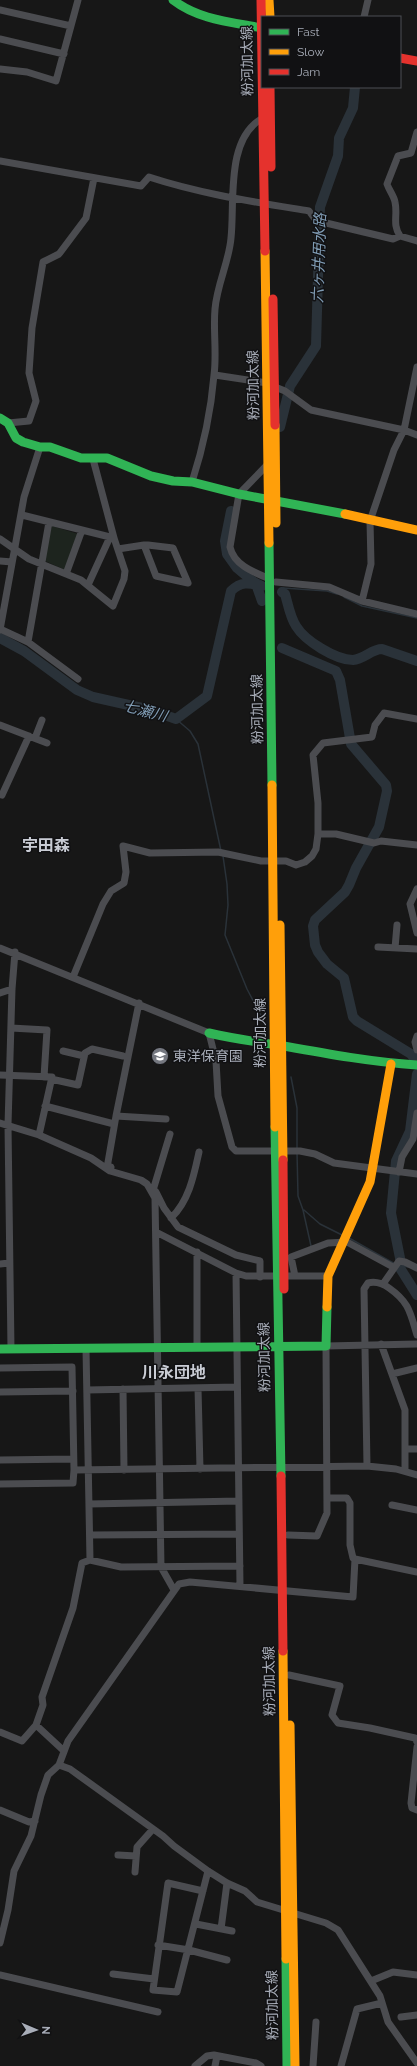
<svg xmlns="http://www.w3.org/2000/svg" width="417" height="2066" font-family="Raleway,'Noto Sans JP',sans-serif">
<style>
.green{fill:#1d241e}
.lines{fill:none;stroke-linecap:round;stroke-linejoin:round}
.stream{stroke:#2a3239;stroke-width:1.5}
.river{stroke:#2a3239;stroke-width:10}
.street{stroke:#4b4c50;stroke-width:7}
.fast{stroke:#30b455;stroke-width:9}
.slow{stroke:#ff9f0a;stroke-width:9}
.jam{stroke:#e5322d;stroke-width:9}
.labels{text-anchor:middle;stroke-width:3;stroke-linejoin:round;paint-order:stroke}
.street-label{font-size:14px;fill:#a8adb8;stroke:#111113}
.poi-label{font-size:14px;fill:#a8adb8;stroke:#111113;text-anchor:start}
.water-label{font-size:15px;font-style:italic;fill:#7f9bb3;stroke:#111113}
.quarter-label{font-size:16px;font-weight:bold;fill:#c9ccd4;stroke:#111113}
</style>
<rect width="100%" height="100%" fill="#171717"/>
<path class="green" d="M52 526 78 534 65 570 43 560Z"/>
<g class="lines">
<path class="stream" d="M244 572 263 582
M283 588 327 591 337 594
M344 597 362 606 417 618
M176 719 190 731 198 744 221 851
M223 856 227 884 228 905 225 935 247 989 266 1025
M291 1077 297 1108V1149
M297 1152 298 1196 303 1210 311 1246
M304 1210 320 1224 342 1235
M349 1238 395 1264
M400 1265 408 1267"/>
<path class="river" d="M280 427 290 386 316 346 320 207 338 156 339 138 353 108 355 87
M231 511 225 541 227 554 237 568 256 584 262 601
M282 592 285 594C288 604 290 617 296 626 305 641 336 660 353 660 364 659 372 649 382 649L417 661
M0 638 24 651 77 690 93 697 151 710 176 719 207 696 231 591C241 581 249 583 262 586
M282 648 336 671 340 680 351 744 386 785 387 791 379 827 356 868 349 885 345 892 315 920 313 926 315 945 318 952 327 964 344 978 353 1017 357 1021 411 1054 417 1062
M417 1074 410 1131 396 1161 391 1213 400 1258V1268L417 1295"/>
<path class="street" d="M0 10 71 26
M364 17 368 0
M0 39 64 54
M0 69 27 72 56 81 78 0
M0 161 141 186 149 177C201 194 255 202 309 211L315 219 322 222 393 239 400 236 417 241
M400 236C392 224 398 215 395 202 394 196 389 190 387 184L398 156 411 153 417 132
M215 375 267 383
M275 387 285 391 311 410 404 430 417 435
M8 423 29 421 36 401 29 373 32 328 43 262 59 254 86 218 94 178
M268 464 239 494 230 547C234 565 253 572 270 579
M192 482C203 448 211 411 214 375 217 353 213 331 215 309 217 284 229 262 231 238 235 203 225 138 263 118
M22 515 114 538
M0 539 29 559 81 580 113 606 124 579 125 571 114 538 93 459
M118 549 144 545H148L173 548 188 583 156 576 144 545
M0 561 12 562
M66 574 82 530
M276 582 329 587 362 601 417 614
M88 585 110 537
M362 601 371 564 370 521 394 450 404 430 417 367
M0 629 28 642 78 679
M0 630 24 497 40 447
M28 642 49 522
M0 725 47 743
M35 738 42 720
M2 795 29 736
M318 834H336L374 843 381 841 417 845
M417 889 410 904 417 933
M378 947 417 949
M0 948 209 1033 216 1061 218 1096 232 1147 236 1151H300L315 1154 334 1163 417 1174
M395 948 397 925
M73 977 103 904 111 891 124 883 126 872 123 846 150 853 218 852 261 861H286L296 865 305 862 312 856 316 849 318 834V803L313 755 323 743 372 737 375 725 384 713 417 719
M0 993 12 989
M11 1028 47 1030 44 1077
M417 1036 415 1042 417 1050
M63 1051 84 1056
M0 1075 52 1077 39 1135
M51 1079 78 1085 85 1053 92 1049 123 1056
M45 1106 114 1124
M116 1116 166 1119
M0 1123 39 1135 91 1158 110 1171 141 1180 147 1184 155 1198 161 1567 174 1590
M111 1167 107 1168 116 1116 139 1003
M399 1172 402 1157 413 1139 417 1113
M154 1187 170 1134
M156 1192 164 1208 178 1227 236 1255 260 1261V1277
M171 1218C189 1201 194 1175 199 1152
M156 1232 236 1273 246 1276H328
M197 1252V1347
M0 1264 9 1263
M236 1273 240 1586
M295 1276 291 1257 328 1243 347 1242 393 1267
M383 1284 399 1261 405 1262 417 1268
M381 1344 405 1410V1471
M11 1349 8 1125 12 989 15 952
M86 1349 90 1560
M0 1368 72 1367 74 1470
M392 1374 417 1368
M198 1388 200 1469
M123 1389 124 1470
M87 1390 237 1387
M0 1392 73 1391
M406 1449H417
M0 1460 73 1459
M367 1466 364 1289 368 1283C376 1281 382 1283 389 1288 409 1302 410 1312 417 1335
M0 1484 73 1483 74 1470 367 1466 396 1469 417 1475
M328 1498H347L350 1503V1545L353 1558 355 1559
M89 1504 239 1501
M392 1505 417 1510
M90 1535 239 1534
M288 1535 317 1536 327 1513 326 1346 417 1344
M289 1675 340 1686 332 1715 338 1723 370 1728 415 1738 417 1742
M36 1725 64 1751
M0 1732 22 1741 36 1725 43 1705 42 1697 73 1608 82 1563 90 1560 121 1567 240 1566
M417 1747 411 1803 412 1808 417 1810
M59 1765 70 1769 163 1836 174 1846 208 1871 227 1883 245 1891 257 1902 326 1923 338 1930 380 1996 388 2022 417 2063
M0 1810 29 1822 35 1821
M118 1855 136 1856
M135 1872 137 1847 153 1829
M203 1891 168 1883 153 1990 177 1992 208 1871
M196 1924 232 1931
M221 1929 227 1883
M0 1943 8 1910 14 1871 31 1836 41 1795 48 1775 59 1765 68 1741 179 1584 190 1582 353 1597 355 1559 417 1572
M158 1945 189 1950 227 1960
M113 1974 154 1979
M0 1975 158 2012
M371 1981 393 1972 417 1975
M401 2017 417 2015
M195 2066 207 2056 214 2055 256 2063 261 2066
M215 2066 217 2056
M313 2066 316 2022
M341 2066 357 2009 382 2003"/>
<path class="fast" d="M173 0C199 20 231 22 262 28
M0 418 8 423 16 438 23 442 40 447H50L81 458H107L151 476 173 481 192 482 239 494 345 514
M269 543 272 785
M209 1033C234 1039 259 1042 284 1046 328 1054 372 1062 417 1065
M275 1127 281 1476
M0 1349 326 1346 327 1307
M286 1959 287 2066"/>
<path class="slow" d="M269 0 270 17
M265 251 269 543
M275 425 276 523
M345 514 417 530
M272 785 275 1127
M280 925 283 1160
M327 1307 328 1276 370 1182 391 1064
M283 1651 286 1959
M290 1725 295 2066"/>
<path class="jam" d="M261 0 265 251
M400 58 417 61
M270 87 271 167
M273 299 275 425
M283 1160 284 1289
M281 1476 283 1651"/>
</g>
<defs>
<g id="school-disc" transform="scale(0.9)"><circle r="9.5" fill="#757880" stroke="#111113"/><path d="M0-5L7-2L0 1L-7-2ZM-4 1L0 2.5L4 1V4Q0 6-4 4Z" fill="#fff"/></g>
</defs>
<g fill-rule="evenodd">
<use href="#school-disc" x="160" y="1056"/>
</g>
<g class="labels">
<g class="street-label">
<text transform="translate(247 61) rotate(-91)" y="5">粉河加太線</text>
<text transform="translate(253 385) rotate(-91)" y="5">粉河加太線</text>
<text transform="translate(257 709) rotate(-91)" y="5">粉河加太線</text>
<text transform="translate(260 1033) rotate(-90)" y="5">粉河加太線</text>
<text transform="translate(264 1357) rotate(-91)" y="5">粉河加太線</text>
<text transform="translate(269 1681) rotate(-91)" y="5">粉河加太線</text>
<text transform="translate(272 2005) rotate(-91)" y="5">粉河加太線</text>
</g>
<g class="poi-label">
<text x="173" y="1061">東洋保育園</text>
</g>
<g class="water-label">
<text transform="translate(319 258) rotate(-88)" y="5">六ヶ井用水路</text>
<text transform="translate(145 711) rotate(15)" y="5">七瀬川</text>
</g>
<g class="quarter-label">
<text x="46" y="851">宇田森</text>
<text x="174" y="1378">川永団地</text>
</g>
</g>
<rect x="261" y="16" width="140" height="72" fill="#111113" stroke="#4d4f55"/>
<rect x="269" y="29" width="20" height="6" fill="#30b455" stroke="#4d4f55"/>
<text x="297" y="36" font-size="12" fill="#a8adb8">Fast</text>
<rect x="269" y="49" width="20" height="6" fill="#ff9f0a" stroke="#4d4f55"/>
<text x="297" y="56" font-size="12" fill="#a8adb8">Slow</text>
<rect x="269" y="69" width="20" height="6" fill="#e5322d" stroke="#4d4f55"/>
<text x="297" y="76" font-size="12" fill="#a8adb8">Jam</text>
<g transform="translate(36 2030) rotate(92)" stroke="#111113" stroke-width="3" paint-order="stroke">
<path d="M0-3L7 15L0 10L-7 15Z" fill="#a8adb8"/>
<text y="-6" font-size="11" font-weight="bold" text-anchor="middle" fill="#a8adb8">N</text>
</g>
</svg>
